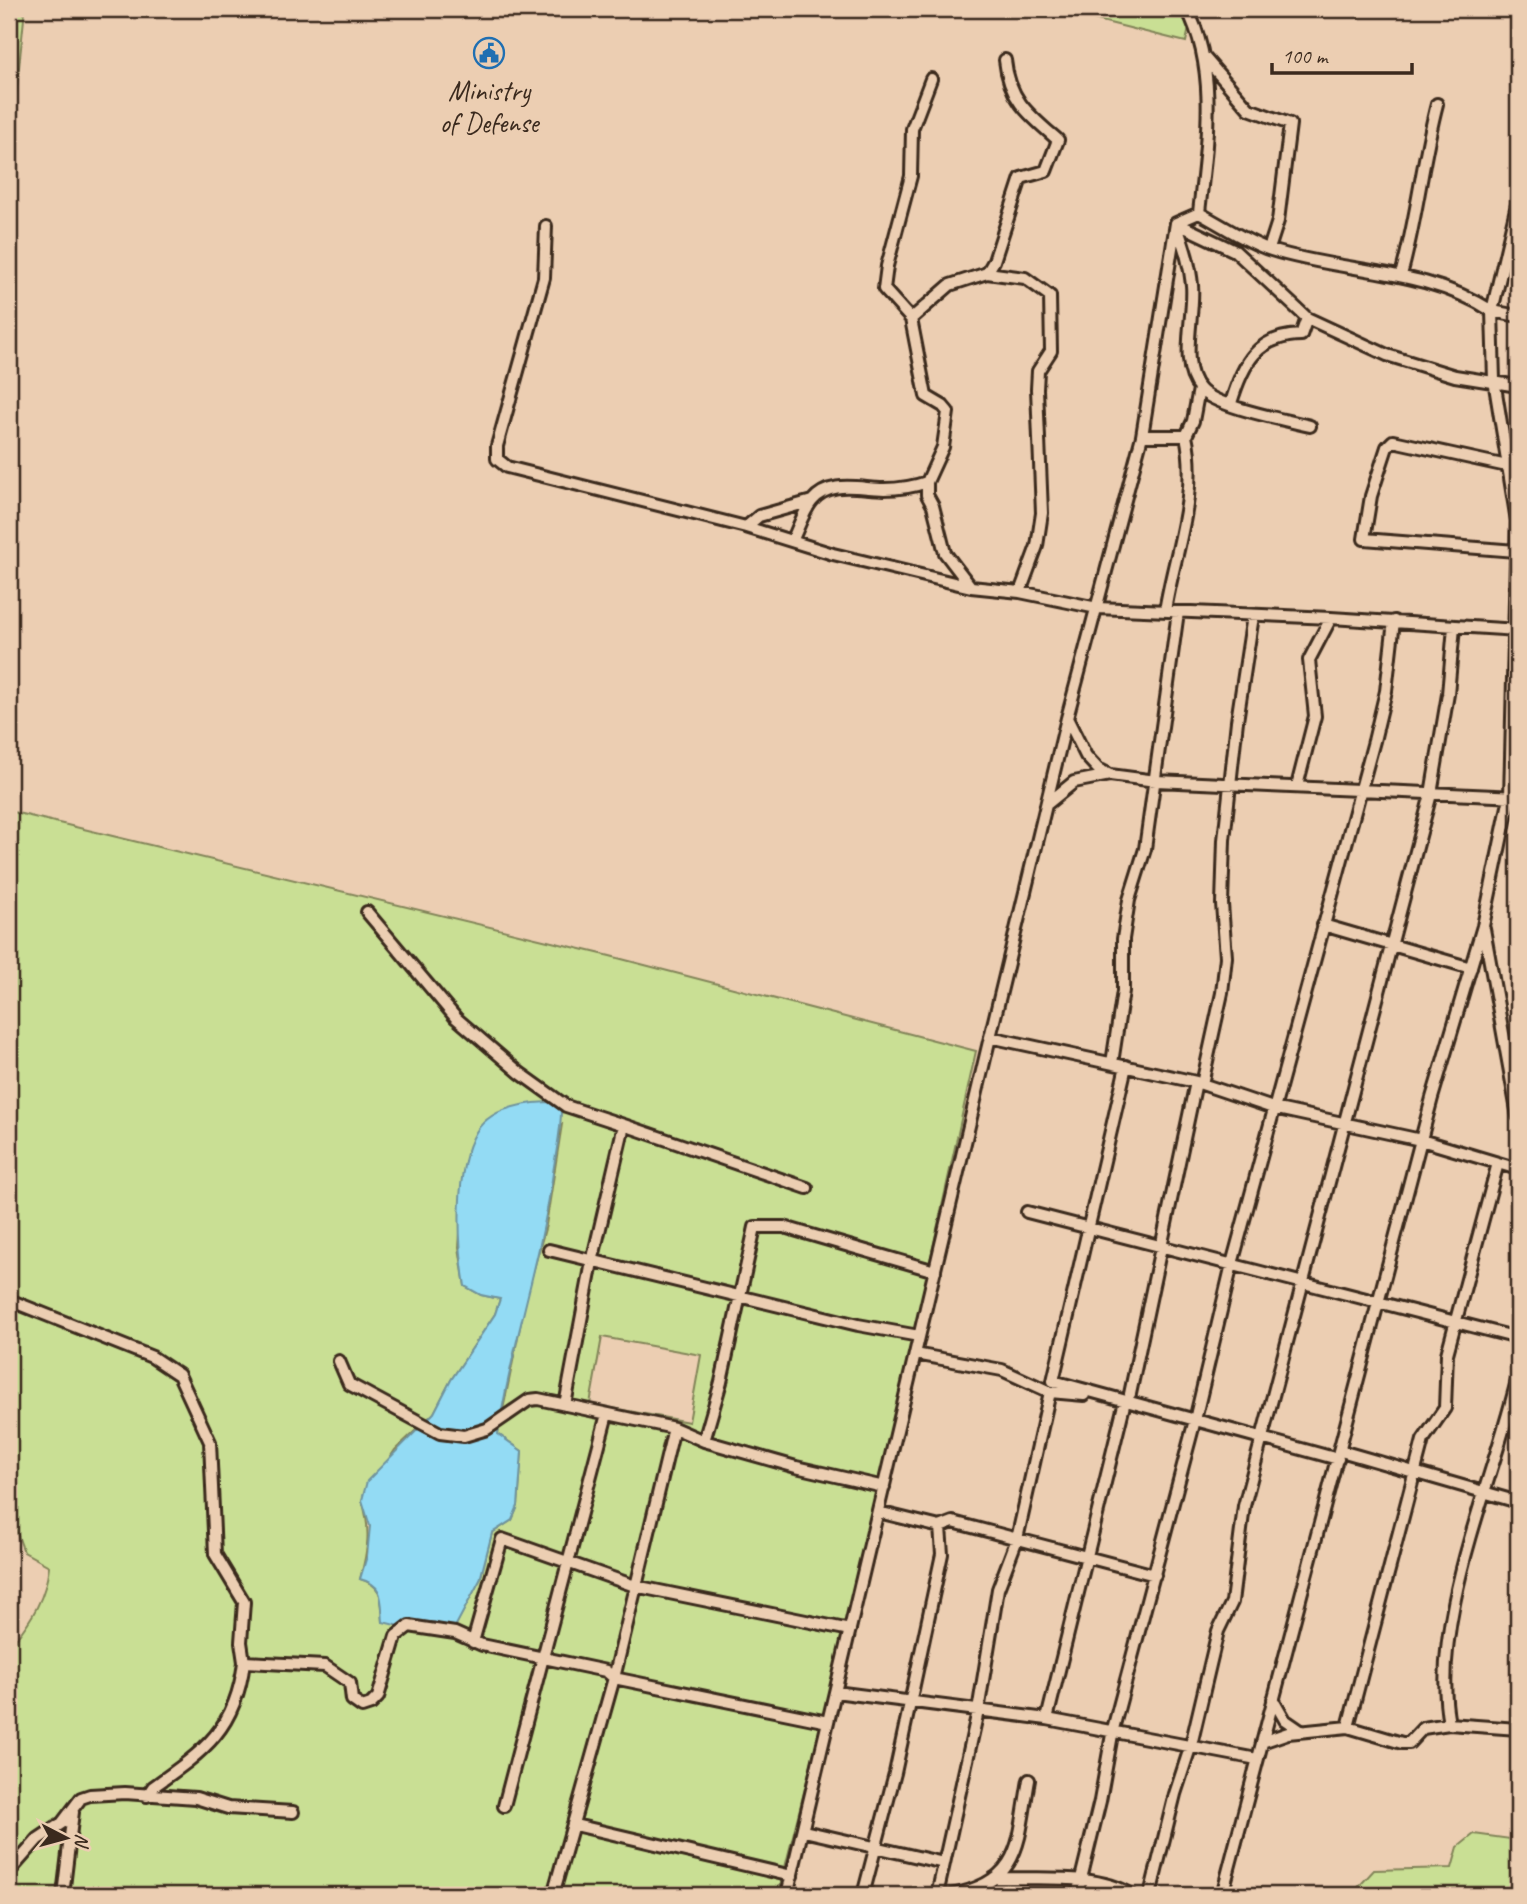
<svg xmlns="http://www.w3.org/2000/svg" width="1527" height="1904" font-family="Caveat,sans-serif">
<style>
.green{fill:#c9df94;stroke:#828459;stroke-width:2;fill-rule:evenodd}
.water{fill:#93dbf4;stroke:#70949e;stroke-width:2}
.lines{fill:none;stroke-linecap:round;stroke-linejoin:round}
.minor-casing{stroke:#3b2a1e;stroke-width:16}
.minor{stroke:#ecceb2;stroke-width:10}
.labels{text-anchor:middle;stroke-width:5;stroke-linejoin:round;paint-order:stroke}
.poi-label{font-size:28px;fill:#3b2a1e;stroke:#ecceb2}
</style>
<rect width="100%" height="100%" fill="#ecceb2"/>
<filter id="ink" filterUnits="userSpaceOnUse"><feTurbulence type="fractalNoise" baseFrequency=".0143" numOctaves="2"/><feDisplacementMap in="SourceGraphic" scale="14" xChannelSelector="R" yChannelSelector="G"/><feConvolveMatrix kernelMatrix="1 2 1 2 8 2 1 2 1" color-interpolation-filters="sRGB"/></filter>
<g filter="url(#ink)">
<path class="green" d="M9 9H25L9 164Z
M1053 9H1193L1186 42Z
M9 811 610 956 976 1051 877 1503 778 1895H9V1644L13 1643C32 1619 46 1597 49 1566L24 1552 14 1525 9 1523ZM562 1124 546 1225 526 1298 498 1434 522 1451 518 1506 512 1520 492 1533 480 1580 454 1628 434 1622H383C381 1599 384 1586 360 1579 368 1550 371 1529 362 1500L395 1450 434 1413 451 1380 495 1314 500 1299 481 1295 465 1286 459 1247 465 1167ZM602 1337 701 1355 689 1422 590 1404Z
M1474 1834 1518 1840V1895H1351L1374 1870 1452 1868 1458 1847Z"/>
<path class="water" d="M548 1102 561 1105C562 1129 556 1150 553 1173 541 1261 511 1346 498 1434L522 1451 518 1506 512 1520 492 1533 480 1580 454 1629 434 1622 399 1626 383 1622C381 1599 384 1585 360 1579L367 1556 370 1526 362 1500 367 1481 434 1413 451 1380 495 1314 500 1299 481 1295 465 1286C458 1244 454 1169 476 1132 490 1108 524 1103 548 1102Z"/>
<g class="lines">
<g class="minor-casing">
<path id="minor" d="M1204 57 1249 109 1290 124 1278 221 1269 249
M931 79 912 129 911 176 887 266 884 289 911 319 926 396 943 406 948 412 943 447 927 482V495L933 506 945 553 971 587
M1199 213C1222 225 1246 242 1271 250 1343 273 1426 268 1492 311L1518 200
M546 226 544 278 497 446V459L507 467 746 527 833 554 971 587 1020 592 1097 608 1331 618 1518 630
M987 273 994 261 1021 178 1046 171 1058 140C1029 115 1009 100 1005 60
M1401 275C1417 219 1422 161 1437 104
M911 319 950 285 987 273 1025 278 1050 296 1051 351 1038 371 1037 389 1042 513 1037 546 1020 592
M1231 403C1243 363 1257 336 1301 335L1307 318
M1310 426C1286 420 1215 407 1200 389 1178 365 1195 316 1192 285 1190 263 1183 244 1176 223L1235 251 1307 318 1387 355 1455 376 1518 386
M1142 436H1186C1199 494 1174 554 1165 611
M1186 436 1193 421 1199 389
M1507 466 1393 441 1387 447 1371 496 1364 539 1516 551
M746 527 759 516 812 501
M792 541C798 529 803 512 812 501 830 479 860 489 884 489 900 489 913 487 927 482
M1067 718 1086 756 1098 769 1110 775 1156 781 1518 797
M1297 786 1315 716 1309 660 1331 618
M1047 804 1074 782 1110 775
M367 912 456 1018 520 1073 566 1106 624 1125 592 1262 565 1405
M1323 925 1471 968
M1484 929 1518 1116
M990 1037 1196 1082 1273 1108 1421 1140 1518 1169
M1112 1063 1123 991V939L1129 900 1145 849 1178 612
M1126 1066 1053 1381 1338 1459
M1202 1084 1222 993 1226 957 1222 904 1224 840 1237 721 1253 616
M624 1125 807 1188
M1027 1212 1518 1338
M549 1250 858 1325 919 1336
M9 1300 152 1357 179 1375 210 1442 215 1554 244 1602 241 1642 244 1662 325 1666 350 1683 352 1700 362 1707 371 1704 378 1697 396 1636 409 1626 455 1633 482 1645 606 1671 614 1678 828 1722
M915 1354 1002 1370 1050 1392 1084 1395
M339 1361 349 1384 440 1433 464 1436 487 1429 529 1400 538 1399 674 1428 704 1441 796 1467 884 1487
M1130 1394 1196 1082
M704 1441 721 1382 755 1227H784L935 1271
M1341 1451 1518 1502
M878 1512 940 1527 953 1522 1155 1575
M473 1642 502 1539 635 1586 850 1630
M835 1692 1047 1719 1257 1759
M1273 1699 1285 1720 1301 1731
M1047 1719 1125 1401
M1449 1724C1429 1619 1494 1480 1518 1376
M1348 1727 1423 1440 1445 1408 1447 1354 1498 1163
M1262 1742 1288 1733 1348 1727 1402 1743H1409L1423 1728 1449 1724 1518 1729
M147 1796 153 1787C204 1751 236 1729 244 1662
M504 1806 607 1414
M575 1825 792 1876
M804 1831 944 1863
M9 1872 38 1839 62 1823 81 1798 90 1795 125 1793 196 1798 228 1808 293 1812
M994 1878C1037 1880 1095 1872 1132 1895
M63 1895 73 1812
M553 1895 614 1678 674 1428
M787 1895 986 1054 1067 718 1142 436 1176 223 1199 213C1206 146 1219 71 1187 9
M863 1895 895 1773 942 1554 940 1527
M937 1895 978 1711 998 1589 1017 1539 1050 1392
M951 1895C1023 1882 1018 1840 1029 1780
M1077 1895 1100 1801 1113 1729 1195 1420 1232 1264 1374 741 1386 691 1394 621
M1150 1895 1175 1794 1191 1745 1218 1631 1232 1602 1244 1506 1431 794 1448 694 1454 627
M1222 1895 1432 1098 1483 926 1510 797 1517 521 1494 380 1492 311 1518 316"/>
</g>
<use href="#minor" class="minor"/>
</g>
</g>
<defs>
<g id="civic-ring" transform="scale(1.575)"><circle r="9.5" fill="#ecceb2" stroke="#1f6fb2" stroke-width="1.5"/><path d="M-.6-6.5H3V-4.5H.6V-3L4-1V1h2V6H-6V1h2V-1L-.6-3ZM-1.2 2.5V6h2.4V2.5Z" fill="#1f6fb2"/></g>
</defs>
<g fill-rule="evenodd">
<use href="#civic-ring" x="489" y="53"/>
</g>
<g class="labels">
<g class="poi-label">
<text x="489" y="100">Ministry<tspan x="489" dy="32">of Defense</tspan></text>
</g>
</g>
<rect width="1527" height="1904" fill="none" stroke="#ecceb2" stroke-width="35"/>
<rect x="18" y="18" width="1492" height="1869" fill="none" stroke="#3b2a1e" stroke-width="2.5" filter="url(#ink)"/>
<g transform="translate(66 1838) rotate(96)" stroke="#ecceb2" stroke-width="5" paint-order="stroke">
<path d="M0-5L12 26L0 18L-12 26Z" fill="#3b2a1e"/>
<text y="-10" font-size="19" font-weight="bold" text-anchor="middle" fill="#3b2a1e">N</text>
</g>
<path d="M1272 63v10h140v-10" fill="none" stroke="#3b2a1e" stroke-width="3.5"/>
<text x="1282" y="63" font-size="21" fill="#3b2a1e" stroke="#ecceb2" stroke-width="5" paint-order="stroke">100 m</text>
</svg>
